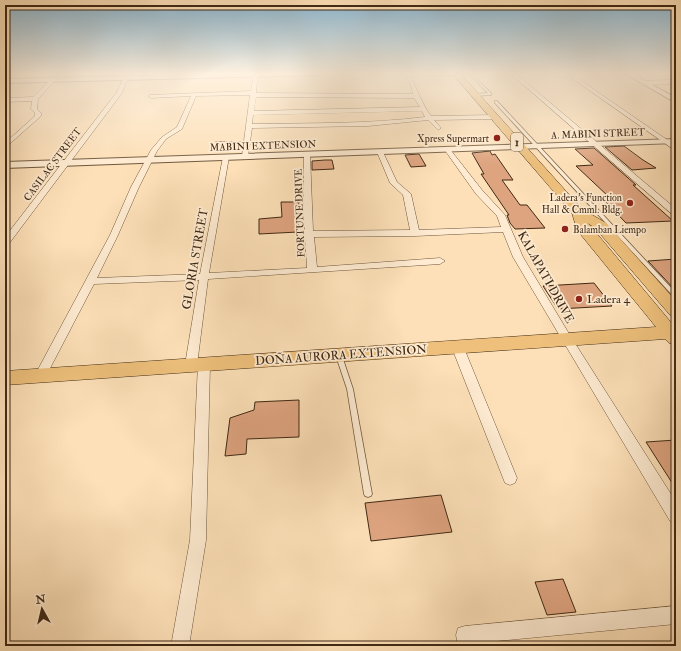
<svg xmlns="http://www.w3.org/2000/svg" width="681" height="651" font-family="'IM FELL Double Pica',serif">
<style>
.building{fill:#dea480;stroke:#3f2914}
.lines{fill:none;stroke-linecap:round;stroke-linejoin:round}
.service-casing{stroke:#6e573d;stroke-width:1.5}
.minor-casing{stroke:#6e573d;stroke-width:1}
.tertiary-casing{stroke:#6e573d;stroke-width:2}
.primary-casing{stroke:#3f2914;stroke-width:1}
.service{fill:#feebd1;fill-rule:evenodd}
.minor{fill:#feebd1;fill-rule:evenodd}
.tertiary{fill:#feebd1;fill-rule:evenodd}
.primary{fill:#eec07c;fill-rule:evenodd}
.poi-dot{fill:#8f2418;stroke:#feebd1;stroke-width:1.5}
.labels{text-anchor:middle;stroke-width:3.5;stroke-linejoin:round;paint-order:stroke}
.far-street-label{font-size:10px;fill:#3f2914;stroke:#feebd1}
.far-poi-label{font-size:10px;fill:#3f2914;stroke:#feebd1;text-anchor:end}
.shield{fill:#feebd1;stroke:#78634d;stroke-width:1}
.shield-label{font-size:11px;font-weight:bold;fill:#3f2914}
.street-label{font-size:12px;fill:#3f2914;stroke:#feebd1}
.poi-label{font-size:12px;fill:#3f2914;stroke:#feebd1;text-anchor:start}
</style>
<rect width="100%" height="100%" fill="#fde0b8"/>
<filter id="stains"><feTurbulence type="fractalNoise" baseFrequency=".005" numOctaves="4"/><feColorMatrix values="0 0 0 0 .2 0 0 0 0 .09 0 0 0 0 .02 0 0 0 .5 -.17"/></filter>
<radialGradient id="worn" r=".72"><stop offset=".6" stop-color="#630" stop-opacity="0"/><stop offset="1" stop-color="#630" stop-opacity=".3"/></radialGradient>
<path class="building" d="M624 146 643 160 656 168 632 170 605 147Z
M594 148 636 185H633L673 221 626 223 601 197H609L576 166 593 165 575 149Z
M490 151 492 155 495 154 513 180H502L520 205H527L545 228 515 229 510 223 507 215H509L481 174H484L472 153Z
M419 154 426 166 411 167 405 155Z
M325 160H332L334 169 312 170V161Z
M281 202H299L298 232 259 234V219L282 217Z
M676 259V291L648 261Z
M594 283 612 306 558 309 543 286Z
M299 400V437L247 439 246 454 225 456 230 418 254 410 255 402Z
M676 440V489L646 442Z
M441 495 452 532 371 541 365 503Z
M563 579 576 612 547 615 535 582Z"/>
<g class="lines">
<g class="service-casing">
<path id="service" d="M425 73H457L458 74 457 75H424Z
M468 73H470L491 93V95L474 96 475 94 488 93Z
M495 101H497L676 293V298L674 297 495 103Z
M216 142H247L249 143 247 144H216Z
M339 354 341 355 342 356 353 389 372 494 371 496 368 497 365 496 364 494 347 389 336 356 337 355Z"/>
</g>
<g class="minor-casing">
<path id="minor" d="M63 73H68L61 80H57V78Z
M254 73H258L256 93 413 94 411 86 405 73H409C417 88 421 103 431 116L495 115 498 117 495 119 434 120 441 128 438 130 428 120 368 126 252 128 248 156 245 158 242 156 250 95 196 96 182 129 166 139 157 151 139 187 118 235 97 278 200 274 223 157 226 155 229 157 209 273 307 268 304 219V154L307 152 310 154 313 231 410 230 403 195 390 183 377 152 380 150 383 152 397 182 411 194 419 230 501 227 497 216 476 194 444 149 449 148 482 190 505 215 523 257 571 337 676 502V523L670 521 513 257 503 232 415 236 314 237 317 267 440 258 445 261 440 264 208 279 197 365 195 368 191 369 187 368 185 365 199 280 94 284 45 378 41 380 37 378 35 375 110 235 131 187 151 150 162 137 177 127 191 96 151 98 148 96 149 95 251 91ZM256 97 414 98 420 107 254 111ZM422 111 425 117C368 124 310 123 252 124L253 115Z
M510 73H515L676 209V215H673Z
M565 73H570L676 146V151Z
M124 77 128 78 122 93 8 245 5 246V237L117 92Z
M51 79 55 80 38 99 37 109 41 113V116L5 148V143L35 116V113L31 109 32 101 5 102V98L33 97Z
M676 80V84L644 85 641 83 644 81Z
M458 344 462 345 464 348 517 478 515 483 510 485 505 483 503 478 452 348 454 345Z
M204 360 208 361 210 364 206 540 189 646H171L190 540 198 364 200 361Z
M676 606V624L476 643V646H458L456 635 458 628 465 626Z"/>
</g>
<g class="tertiary-casing">
<path id="tertiary" d="M249 73H322L319 75 5 83V79Z
M624 73H631L676 98V103Z
M676 139V143L5 168V162Z"/>
</g>
<g class="primary-casing">
<path id="primary" d="M452 73H460L582 209 606 223 676 301V316L670 315 596 229 588 223 674 326H676V345L669 343 665 339 5 385V371L656 327 577 230 572 213Z"/>
</g>
<use href="#service" class="service"/>
<use href="#minor" class="minor"/>
<use href="#tertiary" class="tertiary"/>
<use href="#primary" class="primary"/>
</g>
<linearGradient id="sky" x2="0" y2="1"><stop stop-color="#8bb8d3"/><stop offset="0.45" stop-color="#fef1df"/><stop offset="1" stop-color="#fef1df" stop-opacity="0"/></linearGradient>
<rect width="681" height="164" fill="url(#sky)"/>
<g class="poi-dot">
<circle cx="497" cy="138" r="4"/>
<circle cx="630" cy="203" r="4"/>
<circle cx="565" cy="229" r="4"/>
<circle cx="579" cy="299" r="4"/>
</g>
<g class="labels">
<g class="far-street-label">
<text transform="translate(598 133) rotate(-2)" y="4">A. MABINI STREET</text>
<text transform="translate(263 145) rotate(-2)" y="4">MABINI EXTENSION</text>
<text transform="translate(52 164) rotate(-53)" y="4">CASILAC STREET</text>
<text transform="translate(299 213) rotate(-92)" y="4">FORTUNE DRIVE</text>
</g>
<g class="far-poi-label">
<text x="489" y="142">Xpress Supermart</text>
<text x="622" y="201">Ladera's Function<tspan x="622" dy="12">Hall &amp; Cmml. Bldg.</tspan></text>
<text x="573" y="233" text-anchor="start">Balamban Liempo</text>
</g>
<rect class="shield" x="511" y="133" width="12" height="18" rx="3"/>
<g class="shield-label">
<text x="517" y="146">1</text>
</g>
<g class="street-label">
<text transform="translate(195 259) rotate(-80)" y="4">GLORIA STREET</text>
<text transform="translate(546 277) rotate(61)" y="4">KALAPATI DRIVE</text>
<text transform="translate(341 355) rotate(-4)" y="4">DOÑA AURORA EXTENSION</text>
</g>
<g class="poi-label">
<text x="587" y="303">Ladera 4</text>
</g>
</g>
<rect width="681" height="651" fill="none" stroke="#fde0b8" stroke-width="20"/>
<rect x="6" y="6" width="669" height="639" fill="none" stroke="#3f2914" stroke-width="2"/>
<rect x="10" y="10" width="661" height="631" fill="none" stroke="#3f2914"/>
<g transform="translate(42 609) rotate(352)" stroke="#feebd1" stroke-width="3" paint-order="stroke">
<path d="M0-3L7 15L0 10L-7 15Z" fill="#3f2914"/>
<text y="-6" font-size="11" font-weight="bold" text-anchor="middle" fill="#3f2914">N</text>
</g>
<rect width="100%" height="100%" filter="url(#stains)"/>
<rect width="100%" height="100%" fill="url(#worn)"/>
</svg>
